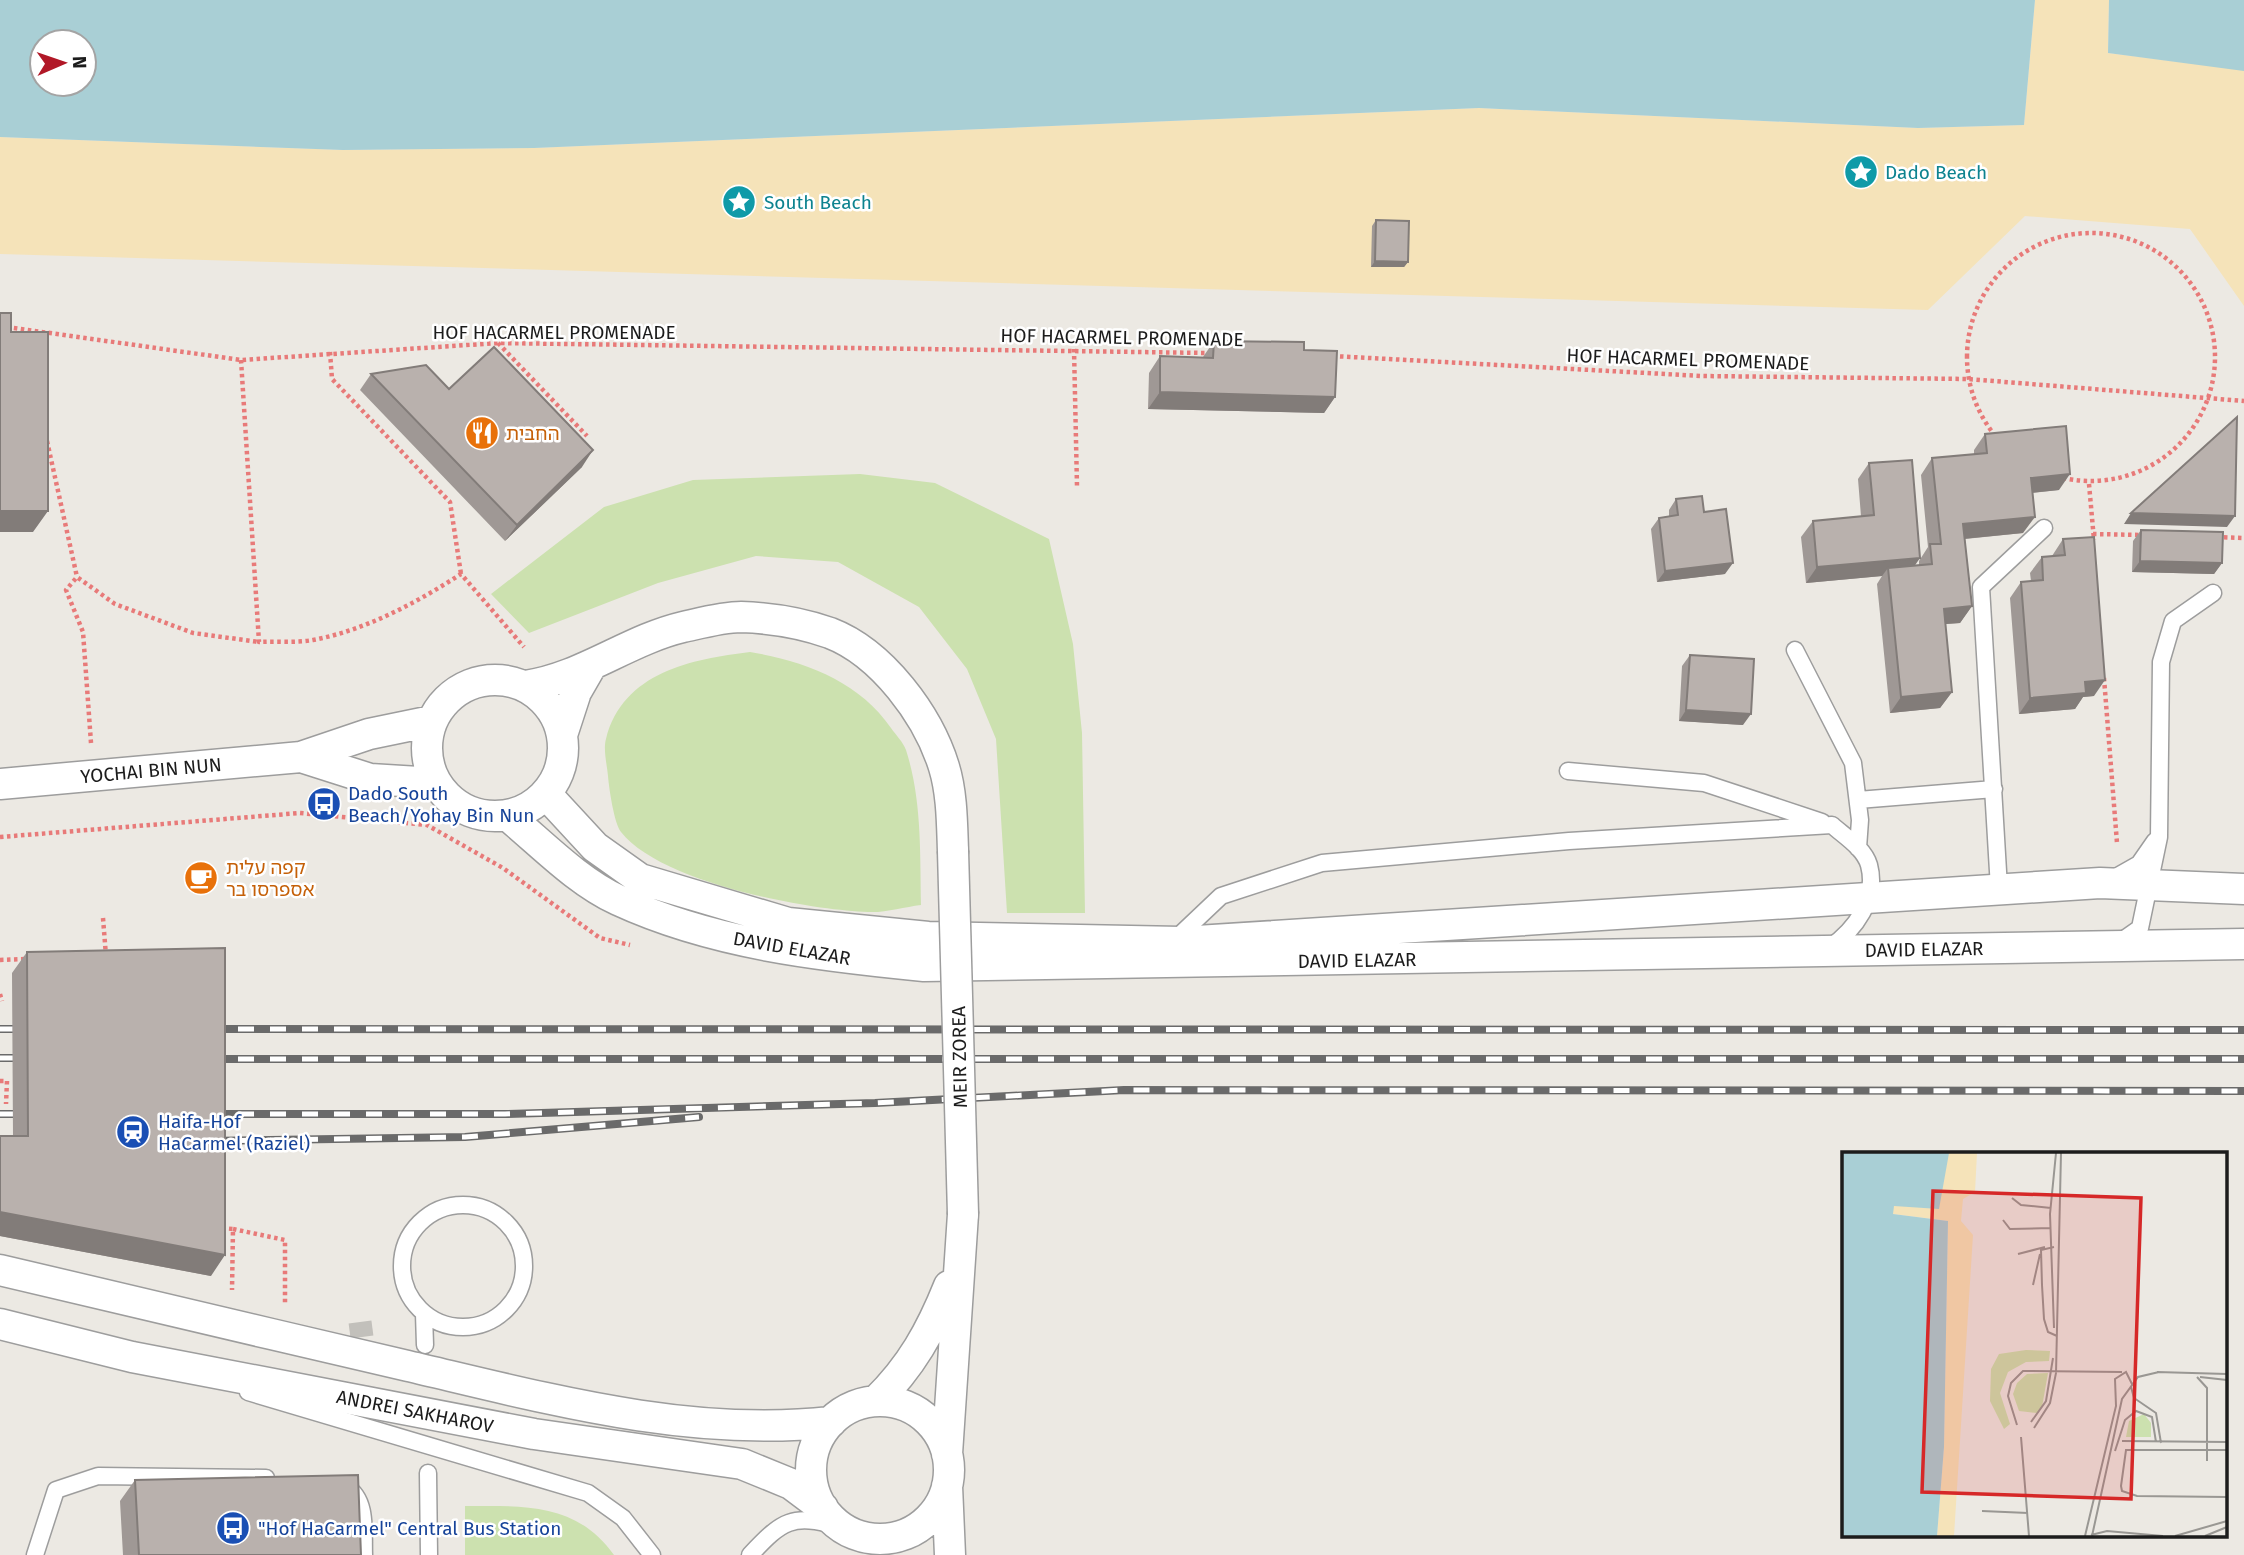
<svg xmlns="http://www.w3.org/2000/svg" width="2244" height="1555" font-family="'Fira Sans','Noto Sans Hebrew',sans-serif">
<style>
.grass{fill:#cce1af}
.sand{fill:#f5e3b9}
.water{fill:#a9cfd5;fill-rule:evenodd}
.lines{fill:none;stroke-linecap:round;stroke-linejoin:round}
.pedestrian-tunnel{stroke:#c2c0bb;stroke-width:23;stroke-dasharray:23 11;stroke-linecap:butt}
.service-casing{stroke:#9d9d9d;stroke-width:19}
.minor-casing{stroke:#9d9d9d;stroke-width:33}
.path{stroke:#e87a79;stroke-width:4.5;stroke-dasharray:3.5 3.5;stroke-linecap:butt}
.service{stroke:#fff;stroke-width:16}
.minor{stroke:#fff;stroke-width:30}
.rail-casing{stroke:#6a6a6a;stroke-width:8}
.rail{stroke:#fff;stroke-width:5;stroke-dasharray:16;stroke-linecap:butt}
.minor-bridge-casing{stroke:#9d9d9d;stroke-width:33;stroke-linecap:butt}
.minor-bridge{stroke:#fff;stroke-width:30}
.wall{fill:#9f9895}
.shaded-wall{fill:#827c79}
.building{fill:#b9b1ad;stroke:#827c79;stroke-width:2}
.labels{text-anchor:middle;stroke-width:5;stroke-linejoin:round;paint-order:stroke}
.culture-label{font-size:19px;fill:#0d838f;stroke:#fff;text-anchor:start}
.street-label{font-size:19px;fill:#1c1c1c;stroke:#fff}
.food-label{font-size:19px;fill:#c56008;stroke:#fff;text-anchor:start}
.transit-label{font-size:19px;fill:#164399;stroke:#fff;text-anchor:start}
.inset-road{fill:none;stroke:#999793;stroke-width:2}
.view{fill:#d62828;fill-opacity:0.15;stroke:#d62828;stroke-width:3.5}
.inset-edge{fill:none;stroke:#1c1c1c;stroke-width:3.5}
</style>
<rect width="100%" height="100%" fill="#ece9e3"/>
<path class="grass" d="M860 474 935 483 1049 539 1073 644 1082 733 1085 913H1007L996 739 967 669 919 607 838 562 756 556 658 583 529 633 491 594 604 507 693 480Z
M750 652C804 661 859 681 891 728 896 735 903 742 906 750 922 800 920 853 921 905 904 907 885 913 868 912 806 910 660 882 621 832 614 823 609 788 608 776 607 765 603 749 606 739 623 672 692 659 750 652Z
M465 1506C524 1506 576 1502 614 1555H465Z"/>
<path class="sand" d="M2035 0H2109L2108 53 2244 70V306L2190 229 2025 216 1928 310 0 254V137L343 150 534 148 1479 108 1918 128 2024 125Z"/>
<path class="water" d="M0 0H2035L2024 125 1918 128 1479 108 534 148 343 150 0 137ZM42 42H84V84H42Z
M2109 0H2244V71L2108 53Z"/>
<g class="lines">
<path class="pedestrian-tunnel" d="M360 1322 362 1337"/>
<g class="service-casing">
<path id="service" d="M1795 650 1853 763 1860 820 1858 848
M1568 771 1704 783 1822 822
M1858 800 1994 789
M2116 877 2139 864 2155 841
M1999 888 1981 587 2044 528
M2120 942 2140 928 2159 837 2161 662 2173 621 2213 593
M1182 947 1183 932 1221 896 1322 863 1569 841 1832 825C1844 836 1864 848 1869 865 1878 899 1855 930 1829 948
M402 1266a61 61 0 1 1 122 0a61 61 0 1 1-122 0Z
M424 1314 425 1345
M248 1392 588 1493 623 1518 652 1555
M428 1473 429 1555
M346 1487C368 1499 363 1533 364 1555
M35 1555 56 1490 98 1476 266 1478
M750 1555C783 1520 791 1514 839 1526"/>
</g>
<g class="minor-casing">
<path id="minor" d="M427 748a68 68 0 1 1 136 0a68 68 0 1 1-136 0Z
M525 686C582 678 628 640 683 627 701 623 723 617 741 617 770 618 802 623 830 633 882 653 928 715 944 767 952 793 952 823 953 851
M562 735 576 692 591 666
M301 757 370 779 435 783
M0 784 301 757 369 734 432 721
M546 794 595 847 640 879 788 923 928 937 1181 942 2100 883 2244 889
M508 816C542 844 577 881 618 900 713 944 821 956 924 966L2244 944
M0 1270C136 1303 272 1334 408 1366 545 1398 689 1438 831 1422
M0 1324 132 1357 534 1434 742 1464 791 1484 823 1508
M876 1401C911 1367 931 1331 949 1286
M811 1470a69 69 0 1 1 138 0a69 69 0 1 1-138 0Z
M947 1454 963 1214
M947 1486 950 1555"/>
</g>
<path class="path" d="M1967 357a124 124 0 1 1 248 0a124 124 0 1 1-248 0Z
M0 326 241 360 498 343 1209 353
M498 343 587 436
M1074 349 1077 486
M330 352 332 379 450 502 461 574
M1333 356 1702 376 1968 379 2244 401
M241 360 259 642C276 641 296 643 313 640 366 630 416 603 461 574L524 647
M47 441 77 577
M2089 484 2094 540
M2093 534 2142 535
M2217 537 2244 538
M2104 678 2117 843
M91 743 83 632 66 590 77 577 115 604 193 633 259 642
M0 837 300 813 427 825 503 868 600 938 630 945
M103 918 106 956
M0 960 27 959
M0 994 2 1001
M0 1081H7L6 1104
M222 1228 233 1229 232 1290
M233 1229 285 1240V1303"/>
<use href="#service" class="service"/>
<use href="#minor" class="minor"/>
<g class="rail-casing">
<path id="rail" d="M0 1029H31
M206 1029 2244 1030
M0 1058H31
M206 1059H2244
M0 1114H31
M206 1114H505L875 1103 1124 1090 2244 1091
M206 1141 465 1137 699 1117"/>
</g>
<use href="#rail" class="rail"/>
<g class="minor-bridge-casing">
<path id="minor-bridge" d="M953 851 963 1214"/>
</g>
<use href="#minor-bridge" class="minor-bridge"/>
</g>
<path class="wall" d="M1376 220 1408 262 1404 267H1371L1372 226Z
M1214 341 1304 350 1335 397 1324 413 1148 409 1149 373 1160 356 1203 357Z
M371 374 449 389 582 467 505 541 360 390Z
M1985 434 2059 490 2032 493 2023 533 1965 539 1972 606 1960 623 1945 624 1952 692 1940 708 1890 713 1877 584 1882 576 1806 583 1801 537 1813 521 1861 516 1858 479 1869 463 1915 565H1919V561L1928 547 1921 475 1932 458 1974 454V450Z
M1676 499 1704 512 1725 574 1657 582 1651 529 1659 518 1669 516V510Z
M2141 530 2222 563 2214 574 2132 572 2133 541Z
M2063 539 2094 696 2083 697 2075 709 2019 714 2010 598 2021 582 2031 581 2030 573 2042 557 2052 556Z
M1690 655 1743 725 1679 721 1682 666Z
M27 952 211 1276 0 1236V1136H13L12 973Z
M135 1480 361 1555H123L120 1501Z"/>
<path class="shaded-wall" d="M1375 261 1408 262 1404 267H1371Z
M1160 392 1335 397 1324 413 1148 409Z
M593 450 582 467 505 541 517 525Z
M2070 474 2059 490 2019 494 2031 478Z
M0 511H48L33 532H0Z
M2131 513 2235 516 2227 527 2124 524Z
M2035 517 2023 533 1952 540 1963 524Z
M1920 558 1909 574 1888 568 1882 576 1806 583 1817 567Z
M2140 561 2222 563 2214 574 2132 572Z
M1733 563 1725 574 1657 582 1665 571Z
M1972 606 1960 623 1932 625 1944 609Z
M2105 680 2094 696 2083 697 2075 709 2019 714 2030 698 2085 682Z
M1952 692 1940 708 1890 713 1901 697Z
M1686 710 1751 714 1743 725 1679 721Z
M0 1212 225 1255 211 1276 0 1236Z"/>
<path class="building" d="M1376 220 1409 221 1408 262 1375 261Z
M0 313H11V332H48V511H0Z
M1214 341 1304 342V350L1337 351 1335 397 1160 392V356L1213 358Z
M494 347 593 450 517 525 371 374 426 365 449 389Z
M2237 417 2235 516 2131 513Z
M2066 426 2070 474 2031 478 2035 517 1963 524 1972 606 1944 609 1952 692 1901 697 1888 568 1932 564 1930 544H1941L1932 458 1987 453 1985 434Z
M1912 460 1920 558 1817 567 1813 521 1874 515 1869 463Z
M1702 496 1704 512 1726 509 1733 563 1665 571 1659 518 1678 515 1676 499Z
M2141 530 2223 532 2222 563 2140 561Z
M2094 537 2105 680 2085 682 2086 693 2030 698 2021 582 2043 580 2042 557 2065 555 2063 539Z
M1690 655 1754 659 1751 714 1686 710Z
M225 948V1255L0 1212V1136H28L27 952Z
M358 1475 361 1555H139L135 1480Z"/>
<defs>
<g id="sight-disc" transform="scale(1.75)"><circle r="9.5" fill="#0f9aa8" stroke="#fff"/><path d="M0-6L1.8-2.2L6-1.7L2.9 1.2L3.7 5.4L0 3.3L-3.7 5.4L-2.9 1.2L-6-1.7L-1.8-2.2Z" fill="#fff"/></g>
<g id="restaurant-disc" transform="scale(1.75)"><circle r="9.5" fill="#e8710a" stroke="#fff"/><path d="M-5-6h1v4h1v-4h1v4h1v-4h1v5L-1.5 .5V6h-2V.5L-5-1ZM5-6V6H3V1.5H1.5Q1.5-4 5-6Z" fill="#fff"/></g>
<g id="bus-disc" transform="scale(1.75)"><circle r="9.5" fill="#1a4fb4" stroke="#fff"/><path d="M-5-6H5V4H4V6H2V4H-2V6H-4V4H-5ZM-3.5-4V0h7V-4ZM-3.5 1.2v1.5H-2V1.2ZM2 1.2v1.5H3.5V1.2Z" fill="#fff"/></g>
<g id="cafe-disc" transform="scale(1.75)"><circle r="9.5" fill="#e8710a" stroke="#fff"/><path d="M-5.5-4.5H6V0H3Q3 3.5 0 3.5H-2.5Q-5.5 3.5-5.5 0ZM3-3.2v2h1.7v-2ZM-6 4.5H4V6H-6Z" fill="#fff"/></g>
<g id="station-disc" transform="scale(1.75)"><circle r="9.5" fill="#1a4fb4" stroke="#fff"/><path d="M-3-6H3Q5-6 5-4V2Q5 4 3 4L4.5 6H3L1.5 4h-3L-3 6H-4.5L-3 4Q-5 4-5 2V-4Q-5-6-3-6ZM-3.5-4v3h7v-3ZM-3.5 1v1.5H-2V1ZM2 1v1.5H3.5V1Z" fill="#fff"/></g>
</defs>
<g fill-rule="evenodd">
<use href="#sight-disc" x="1861" y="172"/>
<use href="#sight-disc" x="739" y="202"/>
<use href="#restaurant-disc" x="482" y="433"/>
<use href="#bus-disc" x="324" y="804"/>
<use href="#cafe-disc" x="201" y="878"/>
<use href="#station-disc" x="133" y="1132"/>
<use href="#bus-disc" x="233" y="1528"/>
</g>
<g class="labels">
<g class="culture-label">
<text x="1885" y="179">Dado Beach</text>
<text x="764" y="209">South Beach</text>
</g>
<g class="street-label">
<text x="554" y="339">HOF HACARMEL PROMENADE</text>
<text transform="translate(1122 337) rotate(1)" y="7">HOF HACARMEL PROMENADE</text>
<text transform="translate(1688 359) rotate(2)" y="7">HOF HACARMEL PROMENADE</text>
<text transform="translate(151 770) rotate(-5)" y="7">YOCHAI BIN NUN</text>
<text transform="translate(792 948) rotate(10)" y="7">DAVID ELAZAR</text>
<text transform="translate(1924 949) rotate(-1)" y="7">DAVID ELAZAR</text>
<text transform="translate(1357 960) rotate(-1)" y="7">DAVID ELAZAR</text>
<text transform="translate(959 1057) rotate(-91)" y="7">MEIR ZOREA</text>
<text transform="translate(415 1411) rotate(11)" y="7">ANDREI SAKHAROV</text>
</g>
<g class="food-label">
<text x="506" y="440">החבית</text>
<text x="226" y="874">קפה עלית<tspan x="226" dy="22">אספרסו בר</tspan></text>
</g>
<g class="transit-label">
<text x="348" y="800">Dado South<tspan x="348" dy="22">Beach/Yohay Bin Nun</tspan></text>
<text x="158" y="1128">Haifa-Hof<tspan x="158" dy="22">HaCarmel (Raziel)</tspan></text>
<text x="258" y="1535">"Hof HaCarmel" Central Bus Station</text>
</g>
</g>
<g transform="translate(1842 1152)">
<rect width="385" height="385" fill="#ece9e3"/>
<path d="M184 198 208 199 207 209 184 210 166 220 158 241 168 272 162 277 148 249 149 217 157 202ZM206 221 200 255 195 261 177 259 171 242 175 231 185 222ZM302 262 309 271V285H284L287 269Z" fill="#cce1af"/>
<path d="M106 1H135L133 40 121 47 119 69 131 83 112 384H95L102 295 106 69 51 62V54Z" fill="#f5e3b9"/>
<path d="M0 1H107L97 57 52 54 51 62 106 69 102 295 95 384H0Z" fill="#a9cfd5"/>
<path class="inset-road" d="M170 46 179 53 209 56M161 68 168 77 209 76M212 95 199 98 200 133 202 167 206 180 215 184M176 102 203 95M191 133 198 102M212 176 208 62 214 1M315 220 385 222M355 225 365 236V309M358 225 385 228M289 235 292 246 314 261 319 291M189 270 204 249 211 206M175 273 166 244 169 231 181 219 280 220M192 276 208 251 214 221 219 1M179 285 187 384M280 289 385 290M385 298H284L279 334 280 339 295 344 385 345M273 299 283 268 294 259 310 265 314 290M140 359 186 361M249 383 265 379 321 384M243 384 274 254 273 227 284 220 290 232M250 384 280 247 296 225 317 220M333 384 385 369M363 384 385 375"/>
<path class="view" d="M91 39 299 46 289 347 80 340Z"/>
<rect width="385" height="385" class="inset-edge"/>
</g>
<g transform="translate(63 63) rotate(88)"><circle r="33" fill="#ffffff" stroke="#a4a4a4" stroke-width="2"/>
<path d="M0-5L12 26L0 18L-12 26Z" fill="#b11827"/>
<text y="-10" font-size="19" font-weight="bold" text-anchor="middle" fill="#1c1c1c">N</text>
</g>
</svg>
